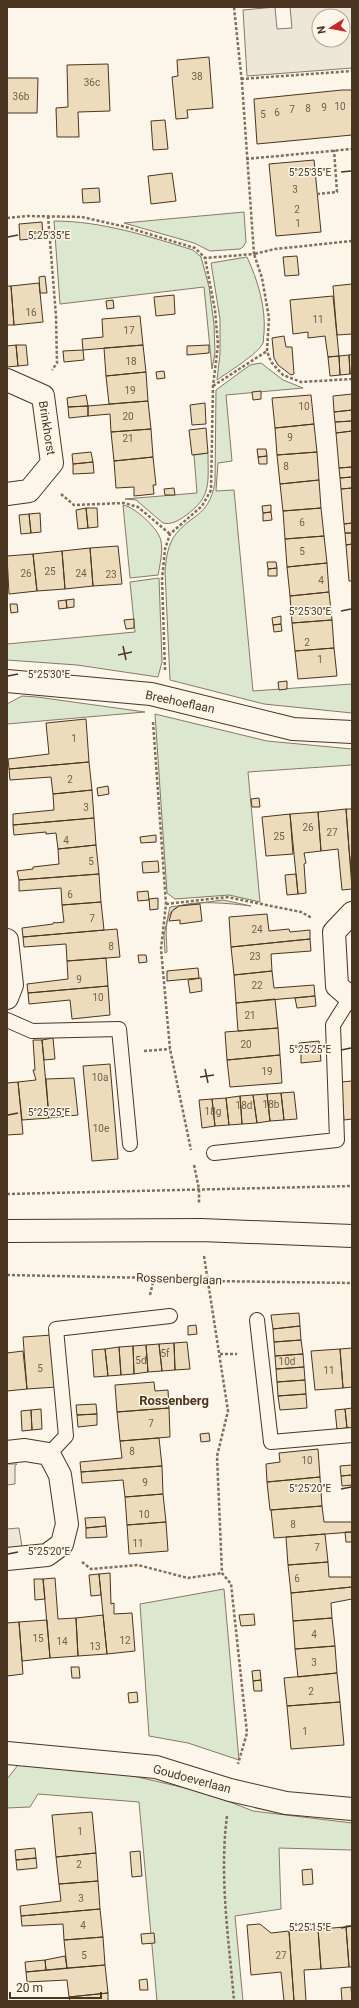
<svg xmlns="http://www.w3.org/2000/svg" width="359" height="2008" font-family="Roboto,sans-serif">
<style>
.green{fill:#dce7d0;stroke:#887966}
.parking{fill:#ede7d9;stroke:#887966;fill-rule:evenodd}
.building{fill:#ecdcbc;stroke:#4a3520}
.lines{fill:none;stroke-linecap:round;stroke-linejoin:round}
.lane-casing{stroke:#4a3520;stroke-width:16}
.street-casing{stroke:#4a3520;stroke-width:24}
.path{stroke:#7f6f5c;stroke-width:2.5;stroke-dasharray:3 2;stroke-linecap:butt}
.lane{stroke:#fbf6e9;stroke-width:14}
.street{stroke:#fbf6e9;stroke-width:22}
.ticks{fill:none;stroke:#4a3520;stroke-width:1.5}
.labels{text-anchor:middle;stroke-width:3;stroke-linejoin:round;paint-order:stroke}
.number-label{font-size:10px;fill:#725f47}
.street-label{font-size:12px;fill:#4a3520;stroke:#fbf6e9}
.neighbourhood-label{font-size:13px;font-weight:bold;fill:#4a3520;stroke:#fbf6e9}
.ticks-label{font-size:10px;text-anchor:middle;fill:#4a3520;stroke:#fbf6e9;stroke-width:3;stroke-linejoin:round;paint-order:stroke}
</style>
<rect width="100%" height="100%" fill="#fbf6e9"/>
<path class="green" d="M244 212 246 242 243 247 240 249 210 251 194 243 124 223Z
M54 221C101 221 148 236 193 250L201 257 209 287 214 324 215 353 212 369 204 287 60 304Z
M247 257C258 281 266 307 264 334 263 336 264 341 263 343 258 354 228 372 217 380L220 354V319L211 263Z
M261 363 283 380 303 388 226 395 232 461 218 463 216 491 234 490 253 691 352 684V713L264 704 170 680 165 571C166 560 167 549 173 538 190 513 208 519 215 483L216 390 250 365Z
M208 453C208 483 212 497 185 516 178 521 171 525 163 523L136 500 125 499 197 493 194 455Z
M123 505C135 507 159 529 161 541 163 551 160 565 158 575L130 578Z
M159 578 162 662 158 677 77 665 7 660V644L135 632 130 582Z
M22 696 37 697 145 712 7 724V704Z
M155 714 267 741 352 749V765L248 772 260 902 229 895 175 899 167 893Z
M223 900 251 906C235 904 184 898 173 910 163 920 167 940 167 952L165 953 164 935 170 907Z
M224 1589 239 1760 188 1743 149 1736 140 1604Z
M18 1765 129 1775 207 1793 253 1811 352 1823V1850L279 1848 281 1909 235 1916 243 2001H157L139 1802 38 1794 30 1807 7 1808V1779Z"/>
<path class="parking" d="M275 7 277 29 292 28 290 7H352V68L247 76 243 10ZM319 16H343V40H319Z
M7 1464H17L15 1466V1484L7 1485Z
M19 1528 22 1547 7 1549V1529Z"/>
<path class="building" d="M209 57 213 108 187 110 188 118 176 119 172 77 178 76 177 60Z
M108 64 110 111 78 112 79 137H57L56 108 68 107 67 65Z
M7 74V78H38L37 113H7Z
M342 90H352V135L257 144 254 99Z
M165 120 168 149 153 150 151 121Z
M314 160 321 232 276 236 269 164Z
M172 173 176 201 151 204 148 176Z
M99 188 100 202 83 203 82 189Z
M42 222 43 238 20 240 19 224Z
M297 256 299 275 285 276 283 257Z
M45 276 47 293H40L39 277Z
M39 283 43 322 14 325 11 286Z
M352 284V334L337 335 333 286Z
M7 286H11L14 325H7Z
M174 295 175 314 156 316 154 297Z
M333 296 339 356 328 357 325 336 308 338V332L293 334 290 300Z
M113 300 114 308 107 309 106 301Z
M140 316 143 345 83 350 82 339 103 337 102 319Z
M284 336 286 347H292L294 374 291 375 278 365 274 358 272 338Z
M16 345 18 366 7 367V346Z
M16 345H26L28 365 18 366Z
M143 345 146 372 106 376 104 348Z
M209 345V353L187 355V346Z
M83 350 84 360 64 362 63 351Z
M352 354V374H350L349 355Z
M349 355 350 374 340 375 339 356Z
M339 356 340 375 330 376 328 357Z
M164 371 165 378 157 379 156 372Z
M146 372 148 401 109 404 106 376Z
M261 391V399L253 400 252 392Z
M352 394V410L334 412 333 396Z
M86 395 88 406 68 407 67 398Z
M311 395 314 424 275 428 272 398Z
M148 401 151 429 111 432 110 414 88 416V406Z
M205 403 206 424 192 425 190 405Z
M88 406V416L69 418 68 407Z
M352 410V421L335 422 334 412Z
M352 421V431L336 433 335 422Z
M314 424 317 452 277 455 275 428Z
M206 428 208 453 192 455 189 430Z
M151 429 153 457 114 461 111 432Z
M352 431V467L339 468 336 433Z
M257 449H266L267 456 258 457Z
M91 452 93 462 73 464 72 454Z
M317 452 319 480 280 484 277 455Z
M267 456V464H259L258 457Z
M153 457 156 485H153L154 494 134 496V487L116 488 114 461Z
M93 462 94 473 73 474V464Z
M352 467V477L340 478 339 468Z
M352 477V488L341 489 340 478Z
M319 480 321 508 283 511 280 484Z
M174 488 175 495H165L164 489Z
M352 488V523L344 524 341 489Z
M271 505V512L263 513 262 506Z
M86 508 88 528 78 529 76 510Z
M86 508H97L98 527 88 528Z
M321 508 324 536 285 539 283 511Z
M271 512 272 520 263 521V513Z
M40 513 41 532 31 533 29 514Z
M29 514 31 533 21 534 19 515Z
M352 523V533H345L344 524Z
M345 533H352V544L346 545Z
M324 536 327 563 287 567 285 539Z
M352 544V581H349L346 545Z
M118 546 122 584 93 586 90 548Z
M90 548 93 586 65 589 62 551Z
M62 551 65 589 37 591 33 554Z
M33 554 37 591 9 594 7 556Z
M267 562H276L277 568 268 569Z
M327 563 329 592 290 596 287 567Z
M277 568V576H268V569Z
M329 592 332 620 292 623 290 596Z
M74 599V607L67 608 66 600Z
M66 600 67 608 59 609 58 601Z
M10 604H17L18 612 11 613Z
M281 616V624L273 625 272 618Z
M134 619V628L126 629 124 620Z
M332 620 334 648 295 651 292 623Z
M281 624 282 631 274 632 273 625Z
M334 648 337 676 298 679 295 651Z
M287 681V689L279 690 278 682Z
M86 719 89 762 9 769 8 759 49 754 46 723Z
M89 762 92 790 53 794 51 777 10 780 9 769Z
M108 786 109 794 98 796 97 788Z
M92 790 94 818 13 825V814L54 810 53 794Z
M259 798 260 807H252L251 799Z
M346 809 352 889 342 890 338 849 321 851 318 812Z
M346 809H352V876L349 849Z
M318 812 321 851 304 853 306 863 304 864 306 893 298 894 290 814Z
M290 814 293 854 266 856 262 817Z
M94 818 96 845 58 849 56 833 46 834V832L14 835 13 825Z
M156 835V842L141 843 140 837Z
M96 845 99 874 19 880 17 871 33 869V867L59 864 58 849Z
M158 861 159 872 143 873 142 862Z
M99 874 101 902 62 905 61 888 19 891V880Z
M296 874 298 894 287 895 285 875Z
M148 891 149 900 138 901 137 892Z
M158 898V909L150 910 149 899Z
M101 902 104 930 23 937 22 928 53 924 54 922 55 923 64 922 62 905Z
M200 904 202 921 180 924V920L169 921 172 911 179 906Z
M267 914 269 931 289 929 290 932 310 930V939L231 947 229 917Z
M117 929 120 957 67 961 66 944 24 947 23 937Z
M310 939 311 951 271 954 272 971 234 975 231 947Z
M138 955H146L147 962 139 963Z
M106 958 108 986 28 993 27 984 68 979 67 961Z
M198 968 199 978 167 981V971Z
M272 971 274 988 314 985 315 996 236 1003 234 975Z
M201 978 202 991 190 993 188 980Z
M108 986 110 1015 72 1019 70 1000 29 1004 28 993Z
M315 996 316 1006 297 1008 295 998Z
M275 999 278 1028 238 1031 236 1003Z
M278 1028 280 1055 227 1060 225 1032Z
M53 1038 55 1059 44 1060 42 1040Z
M33 1040H42L49 1118 22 1120 18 1082 36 1080 33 1070H35Z
M319 1041 320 1051 301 1053 299 1043Z
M320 1051 321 1061 301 1063V1053Z
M280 1055 282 1083 230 1087 227 1060Z
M110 1064 118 1159 92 1161 83 1066Z
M74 1078 78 1115 49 1118 46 1079Z
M352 1081V1119L344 1120 341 1082Z
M18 1082 23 1134 7 1135V1083Z
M294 1092 297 1119 284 1120 281 1093Z
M281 1093 284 1120 270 1121 267 1094Z
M267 1094 270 1121 257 1123 253 1095Z
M253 1095 257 1123 242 1124 240 1096Z
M240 1096 242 1124 229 1125 226 1098Z
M226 1098 229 1125 215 1126 212 1099Z
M212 1099 215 1126 202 1128 199 1100Z
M299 1313 300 1326 273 1329 271 1315Z
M196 1325 197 1334 188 1335V1326Z
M300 1326 301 1340 274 1342 273 1329Z
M52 1335 57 1387 27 1389 23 1337Z
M301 1340 303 1354 275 1356 274 1342Z
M187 1342 190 1369 175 1370 174 1343Z
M174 1343 175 1370 162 1371 159 1344Z
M159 1344 162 1371 148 1372 146 1345Z
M146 1345 148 1372 134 1374 133 1346Z
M133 1346 134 1374 121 1375 119 1347Z
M119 1347 121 1375 108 1376 105 1349Z
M352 1348V1387L343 1388 340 1349Z
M105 1349 108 1376 94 1377 92 1350Z
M340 1349 343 1388 315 1390 311 1351Z
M23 1351 27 1389 7 1391V1353Z
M303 1354 304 1367 276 1369 275 1356Z
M304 1367 305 1380 277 1382 276 1369Z
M305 1380 306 1394 278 1396 277 1382Z
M154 1382 155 1391 168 1390 169 1408 117 1412 115 1385Z
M306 1394 307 1408 280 1410 278 1396Z
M96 1404 97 1414 77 1415 76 1405Z
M169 1408 170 1437 120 1441 117 1412Z
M352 1408V1428H347L345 1409Z
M41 1409 42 1429 32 1430 31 1410Z
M345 1409 347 1428 337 1429 335 1410Z
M31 1410 32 1430 22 1431 21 1411Z
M97 1414V1425L78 1427 77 1415Z
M209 1433 210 1441 201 1442 200 1434Z
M159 1438 162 1466 81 1472 80 1462 122 1458 120 1441Z
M318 1449 320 1477 267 1482 266 1464 280 1462 279 1453Z
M352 1465V1475L341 1476 340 1466Z
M162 1466 163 1494 125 1497 123 1480 82 1483 81 1472Z
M352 1475V1485L342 1486 341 1476Z
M320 1477 322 1506 270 1510 267 1482Z
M163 1494 166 1522 127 1525 125 1497Z
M322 1506 324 1522H352V1532L274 1538 271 1510Z
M105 1517 106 1526 86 1528 85 1518Z
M166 1522 168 1551 129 1554 127 1525Z
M106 1526 107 1537 86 1538V1528Z
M345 1532H352V1542H346Z
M325 1534 328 1562 288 1565 286 1537Z
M328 1562 329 1577H352V1587L291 1593 288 1565Z
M110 1573 111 1604 114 1603V1614L132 1613 135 1651 107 1654 99 1574Z
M99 1574 101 1595 91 1596 89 1575Z
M55 1578 58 1619 76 1618 78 1656 50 1658 43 1579Z
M34 1579H43L45 1599 35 1600Z
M352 1587V1599L331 1603 332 1618 293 1621 291 1593Z
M254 1614 255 1625 241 1626 239 1615Z
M103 1615 107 1654 78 1656 76 1618Z
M332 1618 335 1646 295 1649 293 1621Z
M47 1620 50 1658 22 1661 19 1622Z
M19 1622 23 1674 7 1676V1623Z
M335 1646 337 1673 298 1677 295 1649Z
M71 1667H79L80 1678H72Z
M260 1670 261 1680 253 1681 252 1671Z
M337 1673 340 1702 287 1706 284 1678Z
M261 1680 262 1691H254L253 1681Z
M137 1692 138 1702 129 1703 128 1693Z
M340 1702 344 1745 291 1749 287 1706Z
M92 1812 96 1853 56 1857 52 1815Z
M35 1848 36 1858 16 1860 15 1850Z
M140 1851 142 1876 132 1877 130 1852Z
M96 1853 98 1881 59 1884 56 1857Z
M36 1858 37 1868 17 1870 16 1860Z
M312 1869 313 1884 303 1885 302 1870Z
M98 1881 100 1909 21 1916 20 1906 61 1901 59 1884Z
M100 1909 103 1937 64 1940 63 1924 22 1926 21 1916Z
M260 1924 271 1933 289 1931 294 2001H284L281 1972 251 1975 247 1925Z
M346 1926H352V1967H349Z
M346 1927 349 1967 321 1969 318 1929Z
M318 1929 321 1969 304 1970 306 2001H294L289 1931Z
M154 1933 155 1943 142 1944 141 1934Z
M103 1937 105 1965 67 1968 64 1940Z
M65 1956 67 1968 46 1970 45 1960Z
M45 1960 46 1970 26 1972 25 1962Z
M105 1965 108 1993 69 1997 67 1980 27 1982 26 1972Z
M147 1979 148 1990H140L139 1980Z
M351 1987 352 2001H342L341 1988Z
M108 1993V2001H70L69 1997Z"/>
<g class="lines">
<g class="lane-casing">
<path id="lane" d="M7 1020 32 1031 119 1029 130 1144
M214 1153 337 1140 333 1025 350 998
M257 1320 271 1442 352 1435
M49 1454 66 1436 56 1329 170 1316"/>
</g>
<g class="street-casing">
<path id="street" d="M7 380 43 396 52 463 29 491 7 494
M7 681 151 694 293 729 352 732
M352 913 334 932 337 986 352 999
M7 940 12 985 7 998
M7 1231 201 1230 352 1236
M7 1452 25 1450 49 1454 60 1475 67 1524 62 1544 47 1555 7 1559
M7 1753 156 1767 230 1790 286 1803 352 1809"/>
</g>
<path class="path" d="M241 79 352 71
M246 159 352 149
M317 194 337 192 334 150
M48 216 56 316 57 363 52 370
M7 218 27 216 82 217 126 227 195 248 205 258
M352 241 275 249 254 254 262 278 269 318 267 351 271 362 283 375 301 382 352 379
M213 386 267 351
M61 494 74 505 124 503 138 507 170 534
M165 670 162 579 165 549 170 534 202 506 211 490 213 386 218 345 215 310 205 258 254 254 242 83 234 7
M153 722 166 904 161 949 170 1049 191 1150
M166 904 227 897 301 912 312 918
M144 1051 170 1049
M194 1165 199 1189V1203
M7 1194 352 1186
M204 1256 228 1411 217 1456 222 1573 231 1584 247 1733 238 1764
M7 1275 154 1278 208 1281 352 1283
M150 1295 154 1278
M220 1354H237
M82 1562 91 1569 138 1565 188 1578 222 1573
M227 1816C219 1877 229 1940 234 2001"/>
<use href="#lane" class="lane"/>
<use href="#street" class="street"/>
</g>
<path class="ticks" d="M341 172 351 171M8 237 18 235M341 611 351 609M123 646 126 660M118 655 132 652M8 676 18 674M341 1050 351 1048M205 1069 208 1083M200 1077 214 1075M8 1115 18 1113M341 1489 351 1487M8 1554 18 1552M341 1928 351 1926"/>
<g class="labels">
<g class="number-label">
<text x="197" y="80">38</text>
<text x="92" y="86">36c</text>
<text x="21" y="100">36b</text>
<text x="340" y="110">10</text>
<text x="324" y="111">9</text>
<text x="308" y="112">8</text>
<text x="292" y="113">7</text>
<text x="277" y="116">6</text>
<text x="263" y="118">5</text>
<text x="295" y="193">3</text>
<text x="297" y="213">2</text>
<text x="298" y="227">1</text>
<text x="31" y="316">16</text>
<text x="318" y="323">11</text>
<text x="129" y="334">17</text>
<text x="131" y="365">18</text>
<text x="130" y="394">19</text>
<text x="304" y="410">10</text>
<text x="128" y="420">20</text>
<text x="290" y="441">9</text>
<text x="128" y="442">21</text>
<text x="286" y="470">8</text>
<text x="302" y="526">6</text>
<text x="302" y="555">5</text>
<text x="50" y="575">25</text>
<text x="26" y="577">26</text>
<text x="81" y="577">24</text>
<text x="111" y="578">23</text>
<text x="321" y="584">4</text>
<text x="307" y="646">2</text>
<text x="320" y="663">1</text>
<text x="74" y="742">1</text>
<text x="70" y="783">2</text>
<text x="86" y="811">3</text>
<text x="308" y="831">26</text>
<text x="332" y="836">27</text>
<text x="279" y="840">25</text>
<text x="66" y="844">4</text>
<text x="91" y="865">5</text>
<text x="70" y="898">6</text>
<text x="92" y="922">7</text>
<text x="257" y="933">24</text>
<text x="111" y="950">8</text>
<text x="255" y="960">23</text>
<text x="79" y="983">9</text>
<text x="257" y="989">22</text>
<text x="98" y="1001">10</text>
<text x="250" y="1019">21</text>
<text x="246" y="1048">20</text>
<text x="267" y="1075">19</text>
<text x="100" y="1081">10a</text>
<text x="271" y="1108">18b</text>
<text x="244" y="1109">18d</text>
<text x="213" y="1115">18g</text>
<text x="101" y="1132">10e</text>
<text x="165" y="1357">5f</text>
<text x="141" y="1364">5d</text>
<text x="287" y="1365">10d</text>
<text x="40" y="1372">5</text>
<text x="329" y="1374">11</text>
<text x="151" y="1427">7</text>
<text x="132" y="1455">8</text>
<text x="307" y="1464">10</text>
<text x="145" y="1486">9</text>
<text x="144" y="1518">10</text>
<text x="293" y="1528">8</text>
<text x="138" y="1547">11</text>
<text x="317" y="1551">7</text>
<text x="297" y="1582">6</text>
<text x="314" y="1638">4</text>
<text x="38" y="1642">15</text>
<text x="125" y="1644">12</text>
<text x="62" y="1645">14</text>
<text x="95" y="1650">13</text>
<text x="314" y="1666">3</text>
<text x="311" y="1695">2</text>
<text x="305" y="1735">1</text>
<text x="80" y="1835">1</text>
<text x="79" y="1868">2</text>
<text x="81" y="1902">3</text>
<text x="83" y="1929">4</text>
<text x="84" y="1959">5</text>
<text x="281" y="1959">27</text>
</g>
<g class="street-label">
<text transform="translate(47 428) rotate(81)" y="4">Brinkhorst</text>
<text transform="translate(180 702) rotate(12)" y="4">Breehoeflaan</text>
<text transform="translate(179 1279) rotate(2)" y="4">Rossenberglaan</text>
<text transform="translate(192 1779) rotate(15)" y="4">Goudoeverlaan</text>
</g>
<g class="neighbourhood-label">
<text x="174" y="1405">Rossenberg</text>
</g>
</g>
<g class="ticks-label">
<text x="310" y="176">5°25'35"E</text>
<text x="49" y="239">5°25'35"E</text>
<text x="310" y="615">5°25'30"E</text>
<text x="49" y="678">5°25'30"E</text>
<text x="310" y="1053">5°25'25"E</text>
<text x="49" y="1116">5°25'25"E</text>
<text x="310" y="1492">5°25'20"E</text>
<text x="49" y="1555">5°25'20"E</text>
<text x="310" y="1931">5°25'15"E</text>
</g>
<rect width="359" height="2008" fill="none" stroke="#4a3520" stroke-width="16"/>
<g transform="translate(331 28) rotate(259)"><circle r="19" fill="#fbf6e9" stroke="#b4a999"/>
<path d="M0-3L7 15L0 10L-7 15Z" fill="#c62828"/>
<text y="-6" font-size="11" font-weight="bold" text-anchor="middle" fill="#4a3520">N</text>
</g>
<path d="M10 1992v6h91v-6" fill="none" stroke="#4a3520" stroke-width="2"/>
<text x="16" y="1992" font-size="12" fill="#4a3520" stroke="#fbf6e9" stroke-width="3" paint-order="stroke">20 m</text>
</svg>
